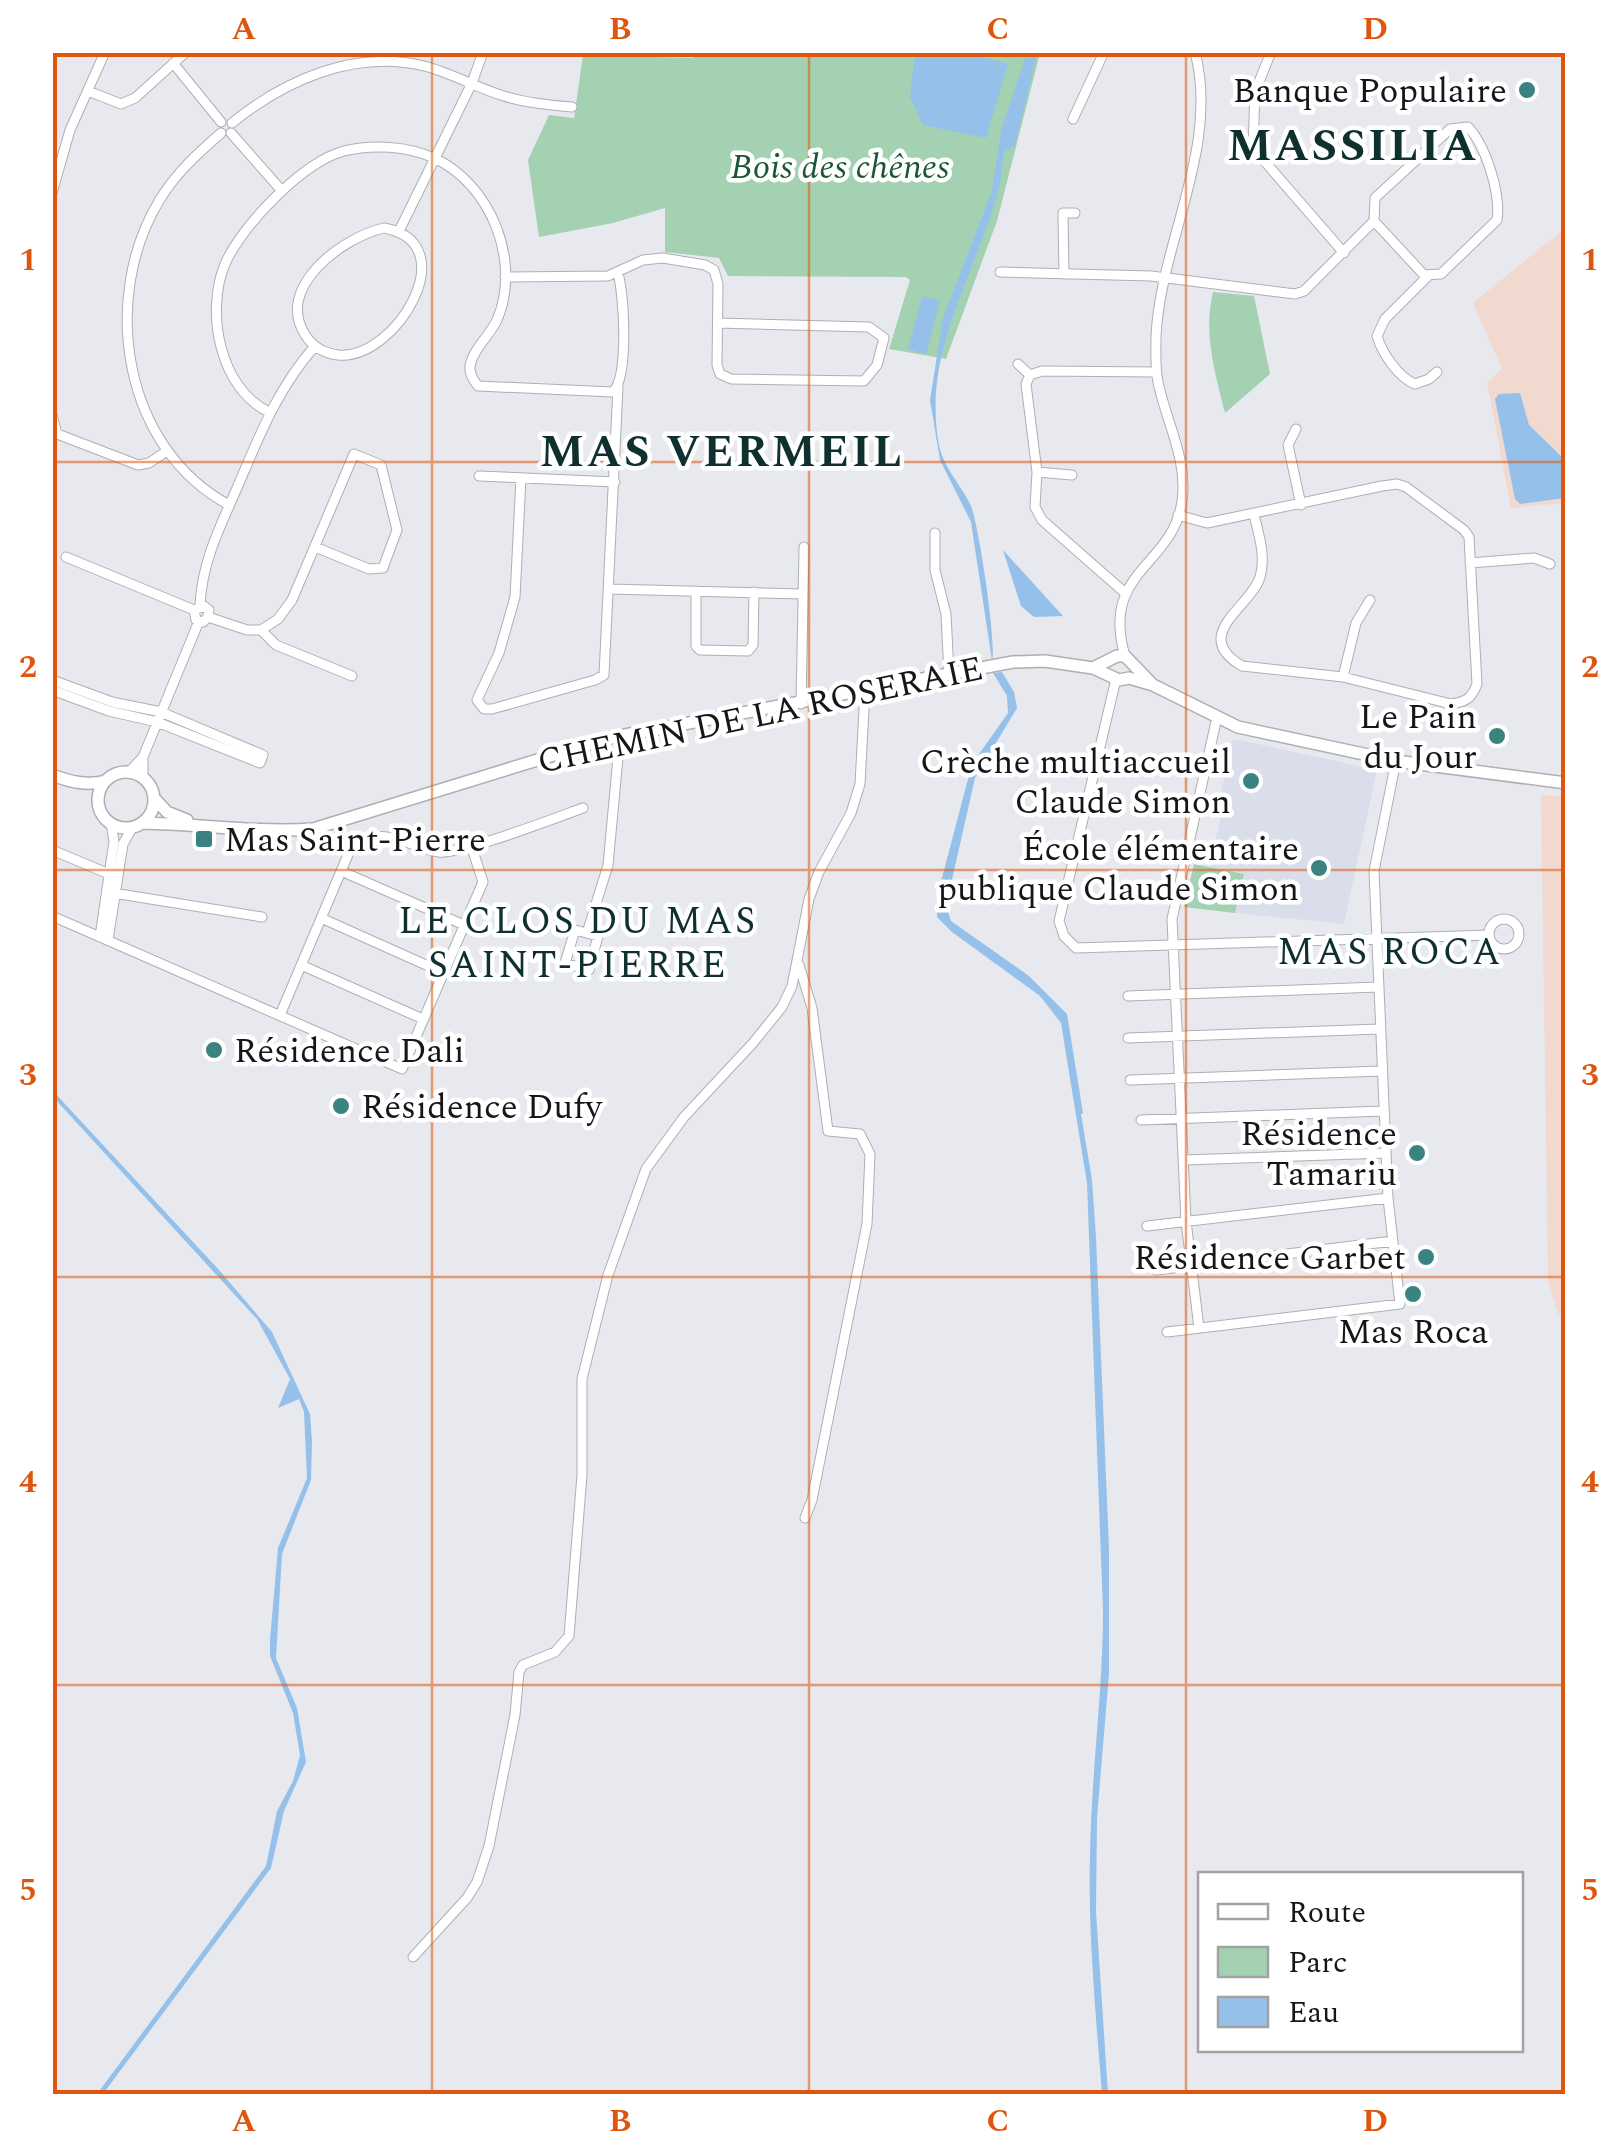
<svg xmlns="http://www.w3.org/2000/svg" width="1618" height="2147" font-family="Spectral,serif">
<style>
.commercial{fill:#f1d9cf}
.built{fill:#dadeea}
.green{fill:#a4d1b2}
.water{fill:#94c0ea}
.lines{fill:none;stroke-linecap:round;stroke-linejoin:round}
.minor-casing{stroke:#adafb3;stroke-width:11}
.tertiary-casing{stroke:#adafb3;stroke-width:14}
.minor{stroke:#fff;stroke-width:9}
.tertiary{stroke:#fff;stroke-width:11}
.grid{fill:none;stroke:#de560d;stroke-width:2.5;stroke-opacity:0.55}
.poi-dot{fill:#3b8380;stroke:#fff;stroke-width:4}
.labels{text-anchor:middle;stroke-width:9;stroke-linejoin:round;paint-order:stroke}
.poi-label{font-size:35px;fill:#161618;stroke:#fff;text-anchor:end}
.park-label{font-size:35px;font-style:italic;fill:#1a5735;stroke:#fff}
.street-label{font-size:35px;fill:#161618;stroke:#fff}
.neighbourhood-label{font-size:38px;letter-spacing:2.5px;fill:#0e3130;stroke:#fff}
.district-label{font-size:45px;font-weight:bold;letter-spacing:2.5px;fill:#0e3130;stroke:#fff}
.neatline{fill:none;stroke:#de560d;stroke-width:4}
.grid-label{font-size:32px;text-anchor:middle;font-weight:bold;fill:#de560d}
</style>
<rect width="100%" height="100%" fill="#e7e9ee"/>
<path class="commercial" d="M1565 228V503L1511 508 1487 382 1502 369 1473 303Z
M1541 795 1566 796 1565 1315 1558 1314 1548 1281Z"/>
<path class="built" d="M1235 739 1377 770 1344 924 1235 913 1244 874 1210 867 1224 801 1220 798 1222 788 1232 741Z"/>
<path class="green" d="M694 52 1040 53 997 221 946 359 889 349 910 280 906 277 728 276 719 258 665 252V208L613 223 539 237 528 160 549 115 574 118 583 55 693 58Z
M1213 292 1254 296 1270 374 1225 413C1215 373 1203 333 1213 292Z
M1194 864 1244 874 1235 913 1184 907Z"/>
<path class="water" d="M915 53H968L1008 64 986 138 923 125 910 97Z
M1027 53H1037L1015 146 1004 151C1002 166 1001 182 997 196 972 281 922 354 939 445 943 467 962 486 971 506 979 526 997 646 992 661L971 522 940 460 930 400 943 318 992 191 1001 131Z
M922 296 940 300 926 354 908 349Z
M1520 393 1529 425 1565 460V498L1520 504 1515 499 1495 399 1499 394Z
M1003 550 1063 616 1034 617 1021 606Z
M1002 672 1014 692 1017 708 975 778 946 906 951 921 1029 976 1067 1014 1083 1113 1081 1114 1092 1180 1096 1237 1109 1549V1674L1097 1818 1096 1912 1108 2094H1102C1096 2016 1088 1936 1090 1857 1091 1775 1103 1693 1103 1611L1087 1183 1061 1023 1040 996 952 932 937 917 938 893 972 764 1008 713 1007 696 993 673Z
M53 1091 219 1270 272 1332 310 1414 312 1441 311 1480 282 1554 276 1658 297 1708 306 1762 284 1811 271 1868 103 2094H97L266 1866 277 1811 293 1781 300 1755 293 1713 270 1656V1640L278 1548 307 1478 304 1412 299 1399 278 1408 290 1379 257 1319 53 1097Z"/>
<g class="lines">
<g class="minor-casing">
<path id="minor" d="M1271 52 1255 92 1253 148 1344 253
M173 63 221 122
M88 91 121 104 135 98 186 52
M1073 119 1104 52
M232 123C285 80 355 49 424 66 452 73 477 88 504 96 526 103 549 105 572 107
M221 133C197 154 175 174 159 201 100 299 123 448 229 505
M231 133 282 191
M52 193 70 130 105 52
M384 228C467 243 395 361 338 355 324 353 313 347 306 336 273 288 343 237 384 228Z
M399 231 472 83 483 52
M1000 272 1151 276 1295 294 1304 291 1374 221 1375 198 1450 129 1468 127C1486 146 1501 194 1497 220L1441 274 1424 275 1374 221
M1064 274 1063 213H1075
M1428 276 1385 319 1377 336C1382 353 1398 377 1415 384L1429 379 1437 372
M505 277 608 276 643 260 663 258 705 265 714 270 718 284 717 365 720 374 731 379 864 381 877 365 884 338 869 327 718 323
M1018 364 1030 375
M269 412C220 389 205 312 225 264 242 225 303 162 344 151 373 144 407 146 434 158 491 184 522 262 497 320 490 335 473 349 470 366 469 374 473 380 478 386L613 392C629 375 624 297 618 273
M52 415 57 434
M1296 429 1288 445 1301 505
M52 432 138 465 149 463 167 451
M1037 472 1072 475
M479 476 615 482
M521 478 515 597 499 653 477 700 484 709H492L595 680 604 675 618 387
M1178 515 1207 523 1382 486 1397 484 1406 487 1464 530 1469 537 1477 684C1472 698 1466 702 1451 704L1343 677 1242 666C1189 635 1252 606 1260 577 1266 557 1259 535 1254 515
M935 533V570L946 614 949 674
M66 557 194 610 204 606 209 610 208 617 203 622 196 620 194 610
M1470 563 1534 558 1550 564
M609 589 803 594
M696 591V646L700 650 748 651 753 645 754 592
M1124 592 1042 520 1035 507 1037 472 1026 384 1030 375 1042 371 1156 372
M200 605C202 562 220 527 237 488 259 437 277 389 315 346
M208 617 247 630H261L276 645 352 676
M261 630 278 619 292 600 354 454 381 465 397 530 383 568 369 569 315 547
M1125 656C1100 570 1173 567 1182 501 1188 459 1166 422 1158 382 1155 368 1156 351 1156 337 1160 242 1220 149 1195 52
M1343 677 1356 623 1370 600
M1116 679 1059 921 1064 936 1076 948 1489 935
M52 680 112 702 161 712 263 755 260 763 157 722 109 711 52 690
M801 704 804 547
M128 773 143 757
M143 778V757L199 621
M52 850 109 874
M341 871 464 925
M107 892 262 917
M52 916 402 1069 483 882 471 845
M321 918 444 973
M1489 934a15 15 0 1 1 30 0a15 15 0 1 1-30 0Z
M575 930 598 936 589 970 565 963Z
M587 933 608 865 620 736
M100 937 114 841 111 823
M108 940 123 844 132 828
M301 965 423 1019
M799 965 812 1008 828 1131 860 1134 870 1154 867 1224 812 1500 805 1518
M1128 996 1378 987
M280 1015 350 850C385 821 404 847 439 852 460 855 558 817 583 808
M1128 1038 1380 1029
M1130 1080 1381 1071
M1141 1120 1383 1111
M1184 1160 1386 1153
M1147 1226 1388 1198
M1156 1270 1393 1241
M1199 1328 1186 1221 1172 919 1217 717
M1167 1332 1400 1304 1388 1198 1374 871 1396 761
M413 1957 467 1898 477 1882 489 1846 515 1715 519 1672 523 1665 555 1652 569 1636 582 1475V1379L608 1275 646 1169 684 1117 753 1043 782 1007 792 986 809 899 819 872 851 813 860 784 865 691"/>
</g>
<g class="tertiary-casing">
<path id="tertiary" d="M1093 668 1117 656H1125L1153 685 1238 727 1396 761 1566 783
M98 800a28 28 0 1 1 56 0a28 28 0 1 1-56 0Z
M52 775C71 782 87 786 106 781
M154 798 167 812 187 820
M143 823C200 824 256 833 313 829L609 738 1013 662 1045 661 1093 668 1119 680 1129 678 1153 685"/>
</g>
<use href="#minor" class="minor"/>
<use href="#tertiary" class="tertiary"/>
</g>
<path class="grid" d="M432 52V2094M809 52V2094M1186 52V2094M52 462H1566M52 870H1566M52 1277H1566M52 1685H1566"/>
<g class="poi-dot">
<circle cx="1527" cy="90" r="10"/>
<circle cx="1497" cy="736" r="10"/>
<circle cx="1251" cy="781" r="10"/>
<rect x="194" y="829" width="20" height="20" rx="5"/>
<circle cx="1319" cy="868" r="10"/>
<circle cx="214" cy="1050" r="10"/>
<circle cx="341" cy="1106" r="10"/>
<circle cx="1417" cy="1153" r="10"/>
<circle cx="1426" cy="1257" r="10"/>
<circle cx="1413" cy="1294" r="10"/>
</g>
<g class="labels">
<g class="poi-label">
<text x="1507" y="102">Banque Populaire</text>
<text x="1477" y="728">Le Pain<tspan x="1477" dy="40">du Jour</tspan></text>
<text x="1231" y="773">Crèche multiaccueil<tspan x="1231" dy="40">Claude Simon</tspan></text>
<text x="224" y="851" text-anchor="start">Mas Saint-Pierre</text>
<text x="1299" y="860">École élémentaire<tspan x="1299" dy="40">publique Claude Simon</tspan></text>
<text x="234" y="1062" text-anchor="start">Résidence Dali</text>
<text x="361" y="1118" text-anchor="start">Résidence Dufy</text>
<text x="1397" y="1145">Résidence<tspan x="1397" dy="40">Tamariu</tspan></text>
<text x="1406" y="1269">Résidence Garbet</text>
<text x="1413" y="1343" text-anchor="middle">Mas Roca</text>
</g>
<g class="park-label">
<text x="840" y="178">Bois des chênes</text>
</g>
<g class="street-label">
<text transform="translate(760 714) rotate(-12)" y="12">CHEMIN DE LA ROSERAIE</text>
</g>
<g class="neighbourhood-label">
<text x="578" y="933">LE CLOS DU MAS<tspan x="578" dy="44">SAINT-PIERRE</tspan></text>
<text x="1390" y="964">MAS ROCA</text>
</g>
<g class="district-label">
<text x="1353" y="160">MASSILIA</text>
<text x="722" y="466">MAS VERMEIL</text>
</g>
</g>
<rect width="1618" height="2147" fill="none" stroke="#ffffff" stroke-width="110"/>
<rect x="1198" y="1872" width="325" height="180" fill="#ffffff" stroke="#a2a2a3" stroke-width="2.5"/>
<rect x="1218" y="1904" width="50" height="15" fill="#ffffff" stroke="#a2a2a3" stroke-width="2.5"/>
<text x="1288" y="1922" font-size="30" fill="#161618">Route</text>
<rect x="1218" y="1947" width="50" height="30" fill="#a4d1b2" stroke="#a2a2a3" stroke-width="2.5"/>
<text x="1288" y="1972" font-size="30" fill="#161618">Parc</text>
<rect x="1218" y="1997" width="50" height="30" fill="#94c0ea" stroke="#a2a2a3" stroke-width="2.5"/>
<text x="1288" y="2022" font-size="30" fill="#161618">Eau</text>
<rect x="55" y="55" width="1508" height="2037" class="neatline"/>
<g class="grid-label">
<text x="244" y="39">A</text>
<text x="620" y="39">B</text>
<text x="998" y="39">C</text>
<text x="1375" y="39">D</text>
<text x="28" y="270">1</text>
<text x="1590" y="270">1</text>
<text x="28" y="677">2</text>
<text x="1590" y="677">2</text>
<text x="28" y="1085">3</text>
<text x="1590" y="1085">3</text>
<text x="28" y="1492">4</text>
<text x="1590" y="1492">4</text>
<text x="28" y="1900">5</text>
<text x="1590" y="1900">5</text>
<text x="244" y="2131">A</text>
<text x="620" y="2131">B</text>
<text x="998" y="2131">C</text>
<text x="1375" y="2131">D</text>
</g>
</svg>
